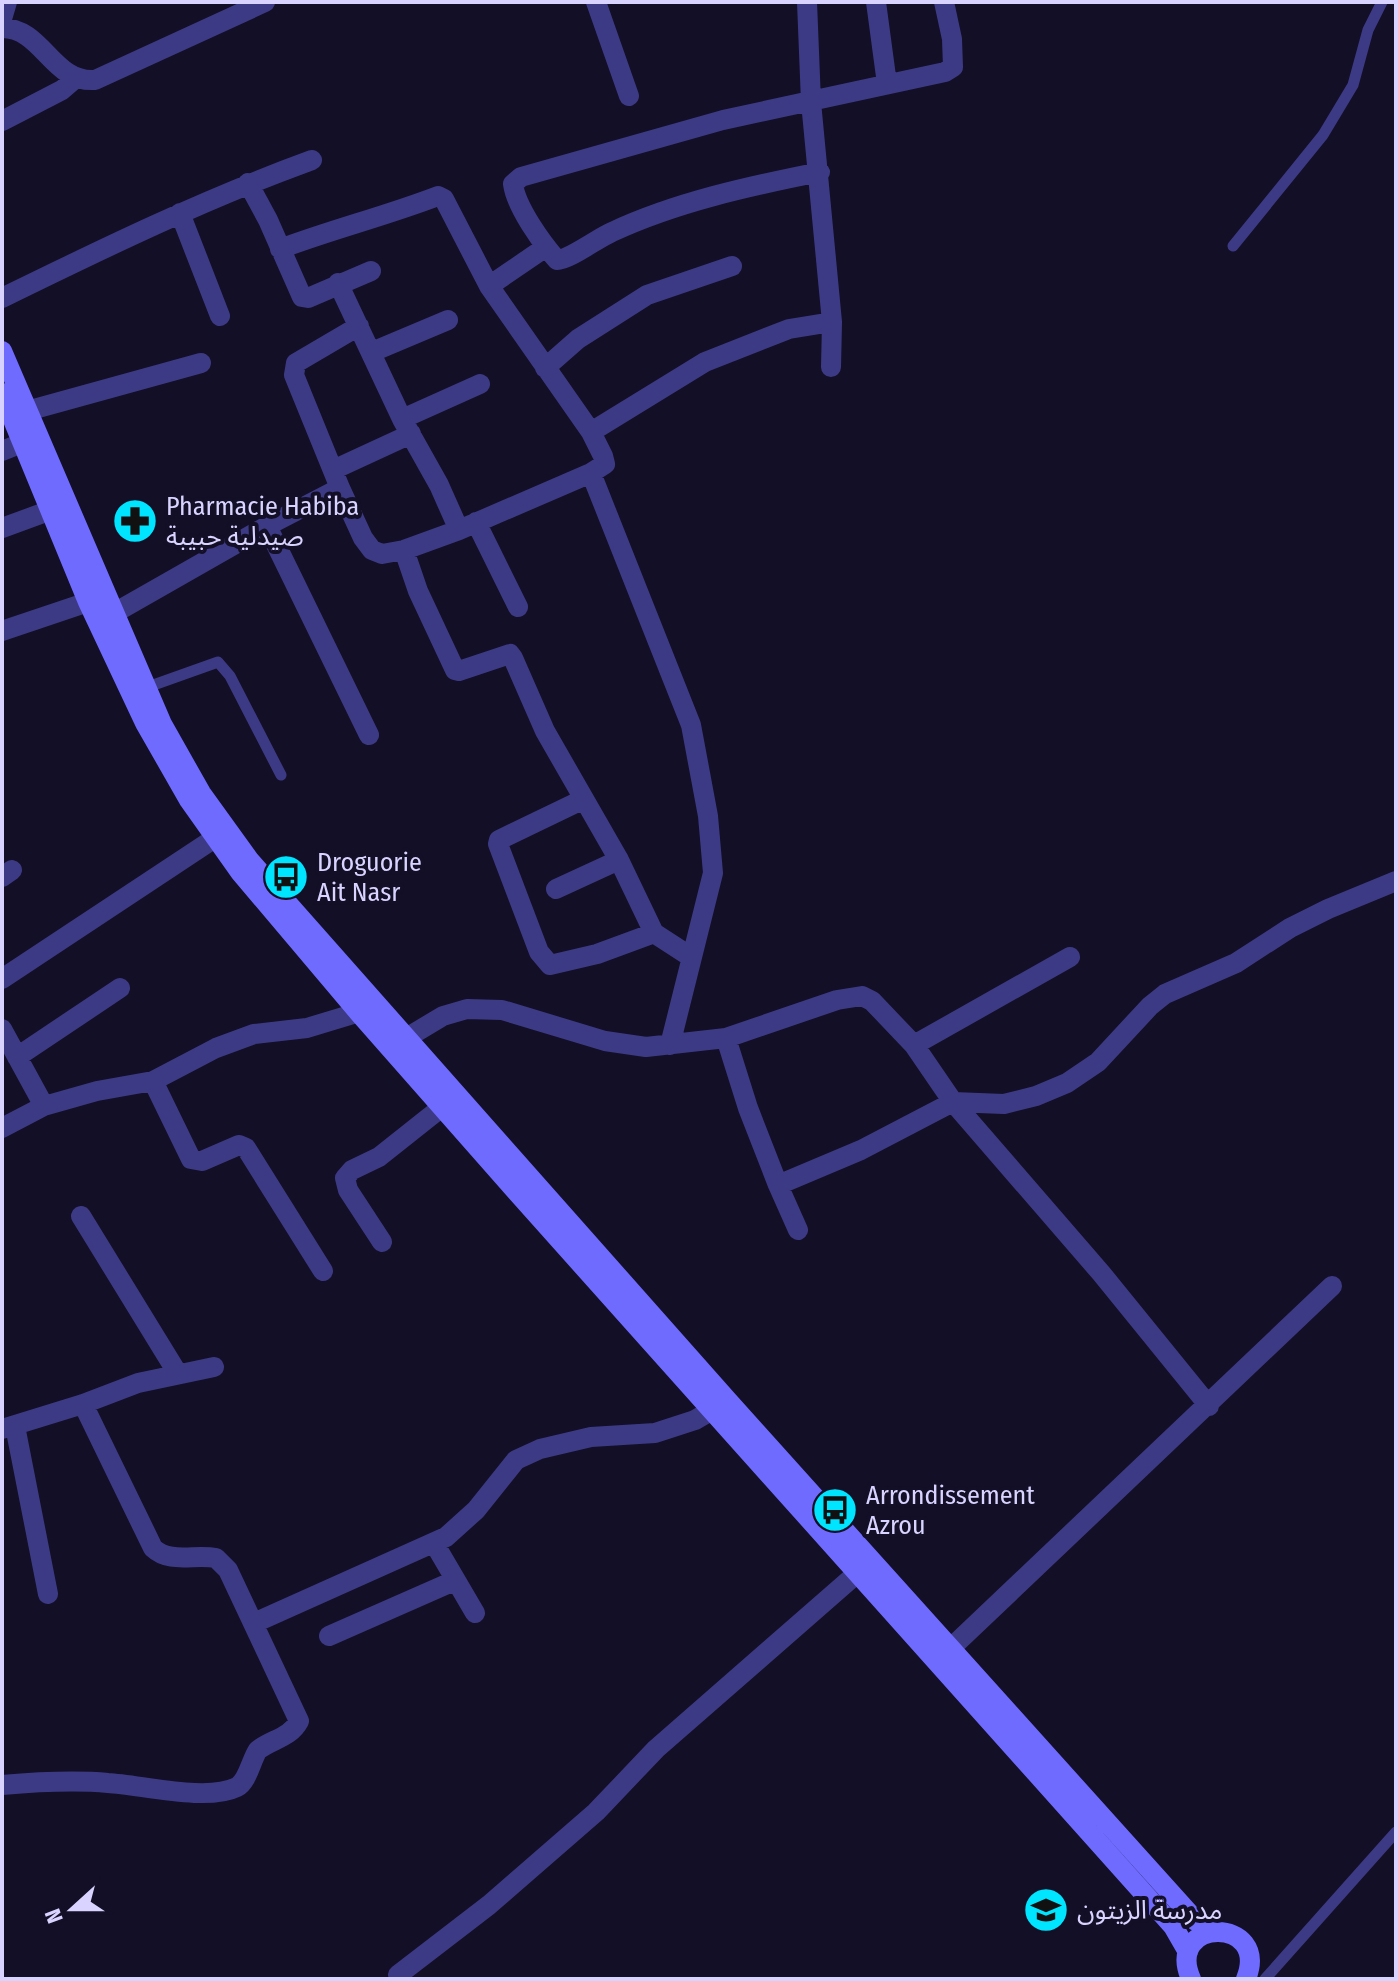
<svg xmlns="http://www.w3.org/2000/svg" width="1398" height="1981" font-family="'Fira Sans Condensed','Noto Sans Arabic',sans-serif">
<style>
.lines{fill:none;stroke-linecap:round;stroke-linejoin:round}
.service{stroke:#3d3a85;stroke-width:11}
.minor{stroke:#3d3a85;stroke-width:20}
.secondary{stroke:#6f6bff;stroke-width:20}
.labels{text-anchor:middle;stroke-width:8;stroke-linejoin:round;paint-order:stroke}
.poi-label{font-size:26px;fill:#d9d4ff;stroke:#130f26;text-anchor:start}
</style>
<rect width="100%" height="100%" fill="#130f26"/>
<g class="lines">
<path class="service" d="M1233 246 1323 135 1353 85 1368 30 1382 2
M145 688 218 662 230 676 281 775
M1265 1979 1396 1832"/>
<path class="minor" d="M596 2 629 96
M807 2 811 102 832 322 831 367
M876 2 887 84
M2 19 7 2
M2 28C43 28 52 83 95 80L265 2
M2 121 62 90 76 78
M820 172C750 186 676 202 612 232 598 238 569 260 557 260 542 243 516 207 513 184L521 177 723 120 945 72 953 67 952 39 944 2
M248 183 268 220 302 297 308 298 371 271
M180 213 220 316
M280 249C333 229 386 216 438 196L444 199 489 286 591 432 603 456 605 464 591 473 459 530 404 550 382 554 372 550 363 538 340 488 294 375 296 363 359 326
M338 283 402 419 439 485 459 530
M489 286 546 247
M2 298C104 248 205 199 312 160
M372 352 448 320
M545 368 578 339 647 295 732 266
M27 411 201 363
M402 419 480 384
M591 432 705 362 789 329 832 322
M2 451 22 443
M333 470 411 434
M591 473 691 725 708 816 713 873 670 1045
M476 522 518 607
M267 526 369 735
M2 528 51 510
M404 550 418 591 455 670 459 671 510 654 513 658 545 731 619 860 654 933 691 957
M102 620 267 526 340 488
M2 631 88 602
M584 799 499 840 498 844 539 952 550 965 597 954 654 933
M2 877 12 870
M556 889 619 860
M2 979 215 838
M2 1029 44 1106
M726 1038 748 1108 778 1185
M914 1045 1070 957
M393 1046 443 1016 467 1009 502 1010 605 1041 646 1047 726 1038 837 1000 862 996 872 1001 914 1045 953 1102 1101 1273 1209 1406
M17 1057 120 988
M153 1081 191 1159 202 1161 239 1145 246 1148 323 1271
M2 1128 44 1106 97 1091 153 1081 216 1048 254 1034 307 1028 373 1008
M81 1216 178 1374
M798 1230 778 1185 861 1150 953 1102 1004 1104 1036 1096 1067 1083 1098 1062 1150 1006 1165 994 1236 963 1290 928 1328 909 1396 881
M382 1242 348 1190 345 1178 352 1170 379 1157 442 1107
M15 1426 48 1594
M2 1429 83 1404 138 1383 214 1367
M434 1543 475 1613
M254 1623 446 1537 476 1510 516 1460 540 1449 591 1437 655 1433 695 1420 724 1403
M329 1636 454 1581
M951 1648 1332 1286
M2 1785C37 1782 73 1780 108 1783 142 1785 207 1802 237 1787 248 1781 251 1760 258 1750 272 1739 290 1738 299 1721L228 1570 216 1558C194 1554 170 1564 153 1548L83 1404
M398 1975 489 1905 596 1812 656 1749 870 1562"/>
<path class="secondary" d="M2 351 162 724 201 793 250 861 728 1401 1196 1921 1214 1931
M2 393 88 602 145 723 189 800 240 872 360 1014 522 1198 1173 1926 1188 1952
M1191 1979C1164 1917 1271 1916 1246 1979"/>
</g>
<defs>
<g id="pharmacy-disc" transform="scale(2.3)"><circle r="9.5" fill="#00e5ff" stroke="#130f26"/><path d="M-2-6h4v4h4v4h-4v4h-4v-4h-4v-4h4Z" fill="#111"/></g>
<g id="bus-disc" transform="scale(2.3)"><circle r="9.5" fill="#00e5ff" stroke="#130f26"/><path d="M-5-6H5V4H4V6H2V4H-2V6H-4V4H-5ZM-3.5-4V0h7V-4ZM-3.5 1.2v1.5H-2V1.2ZM2 1.2v1.5H3.5V1.2Z" fill="#111"/></g>
<g id="school-disc" transform="scale(2.3)"><circle r="9.5" fill="#00e5ff" stroke="#130f26"/><path d="M0-5L7-2L0 1L-7-2ZM-4 1L0 2.5L4 1V4Q0 6-4 4Z" fill="#111"/></g>
</defs>
<g fill-rule="evenodd">
<use href="#pharmacy-disc" x="135" y="521"/>
<use href="#bus-disc" x="286" y="877"/>
<use href="#bus-disc" x="835" y="1510"/>
<use href="#school-disc" x="1046" y="1910"/>
</g>
<g class="labels">
<g class="poi-label">
<text x="166" y="515">Pharmacie Habiba<tspan x="166" dy="30">صيدلية حبيبة</tspan></text>
<text x="317" y="871">Droguorie<tspan x="317" dy="30">Ait Nasr</tspan></text>
<text x="866" y="1504">Arrondissement<tspan x="866" dy="30">Azrou</tspan></text>
<text x="1077" y="1919">مدرسة الزيتون</text>
</g>
</g>
<rect width="1398" height="1981" fill="none" stroke="#d9d4ff" stroke-width="8"/>
<g transform="translate(72 1909) rotate(249)" stroke="#130f26" stroke-width="6" paint-order="stroke">
<path d="M0-6L14 30L0 20L-14 30Z" fill="#d9d4ff"/>
<text y="-12" font-size="22" font-weight="bold" text-anchor="middle" fill="#d9d4ff">N</text>
</g>
</svg>
